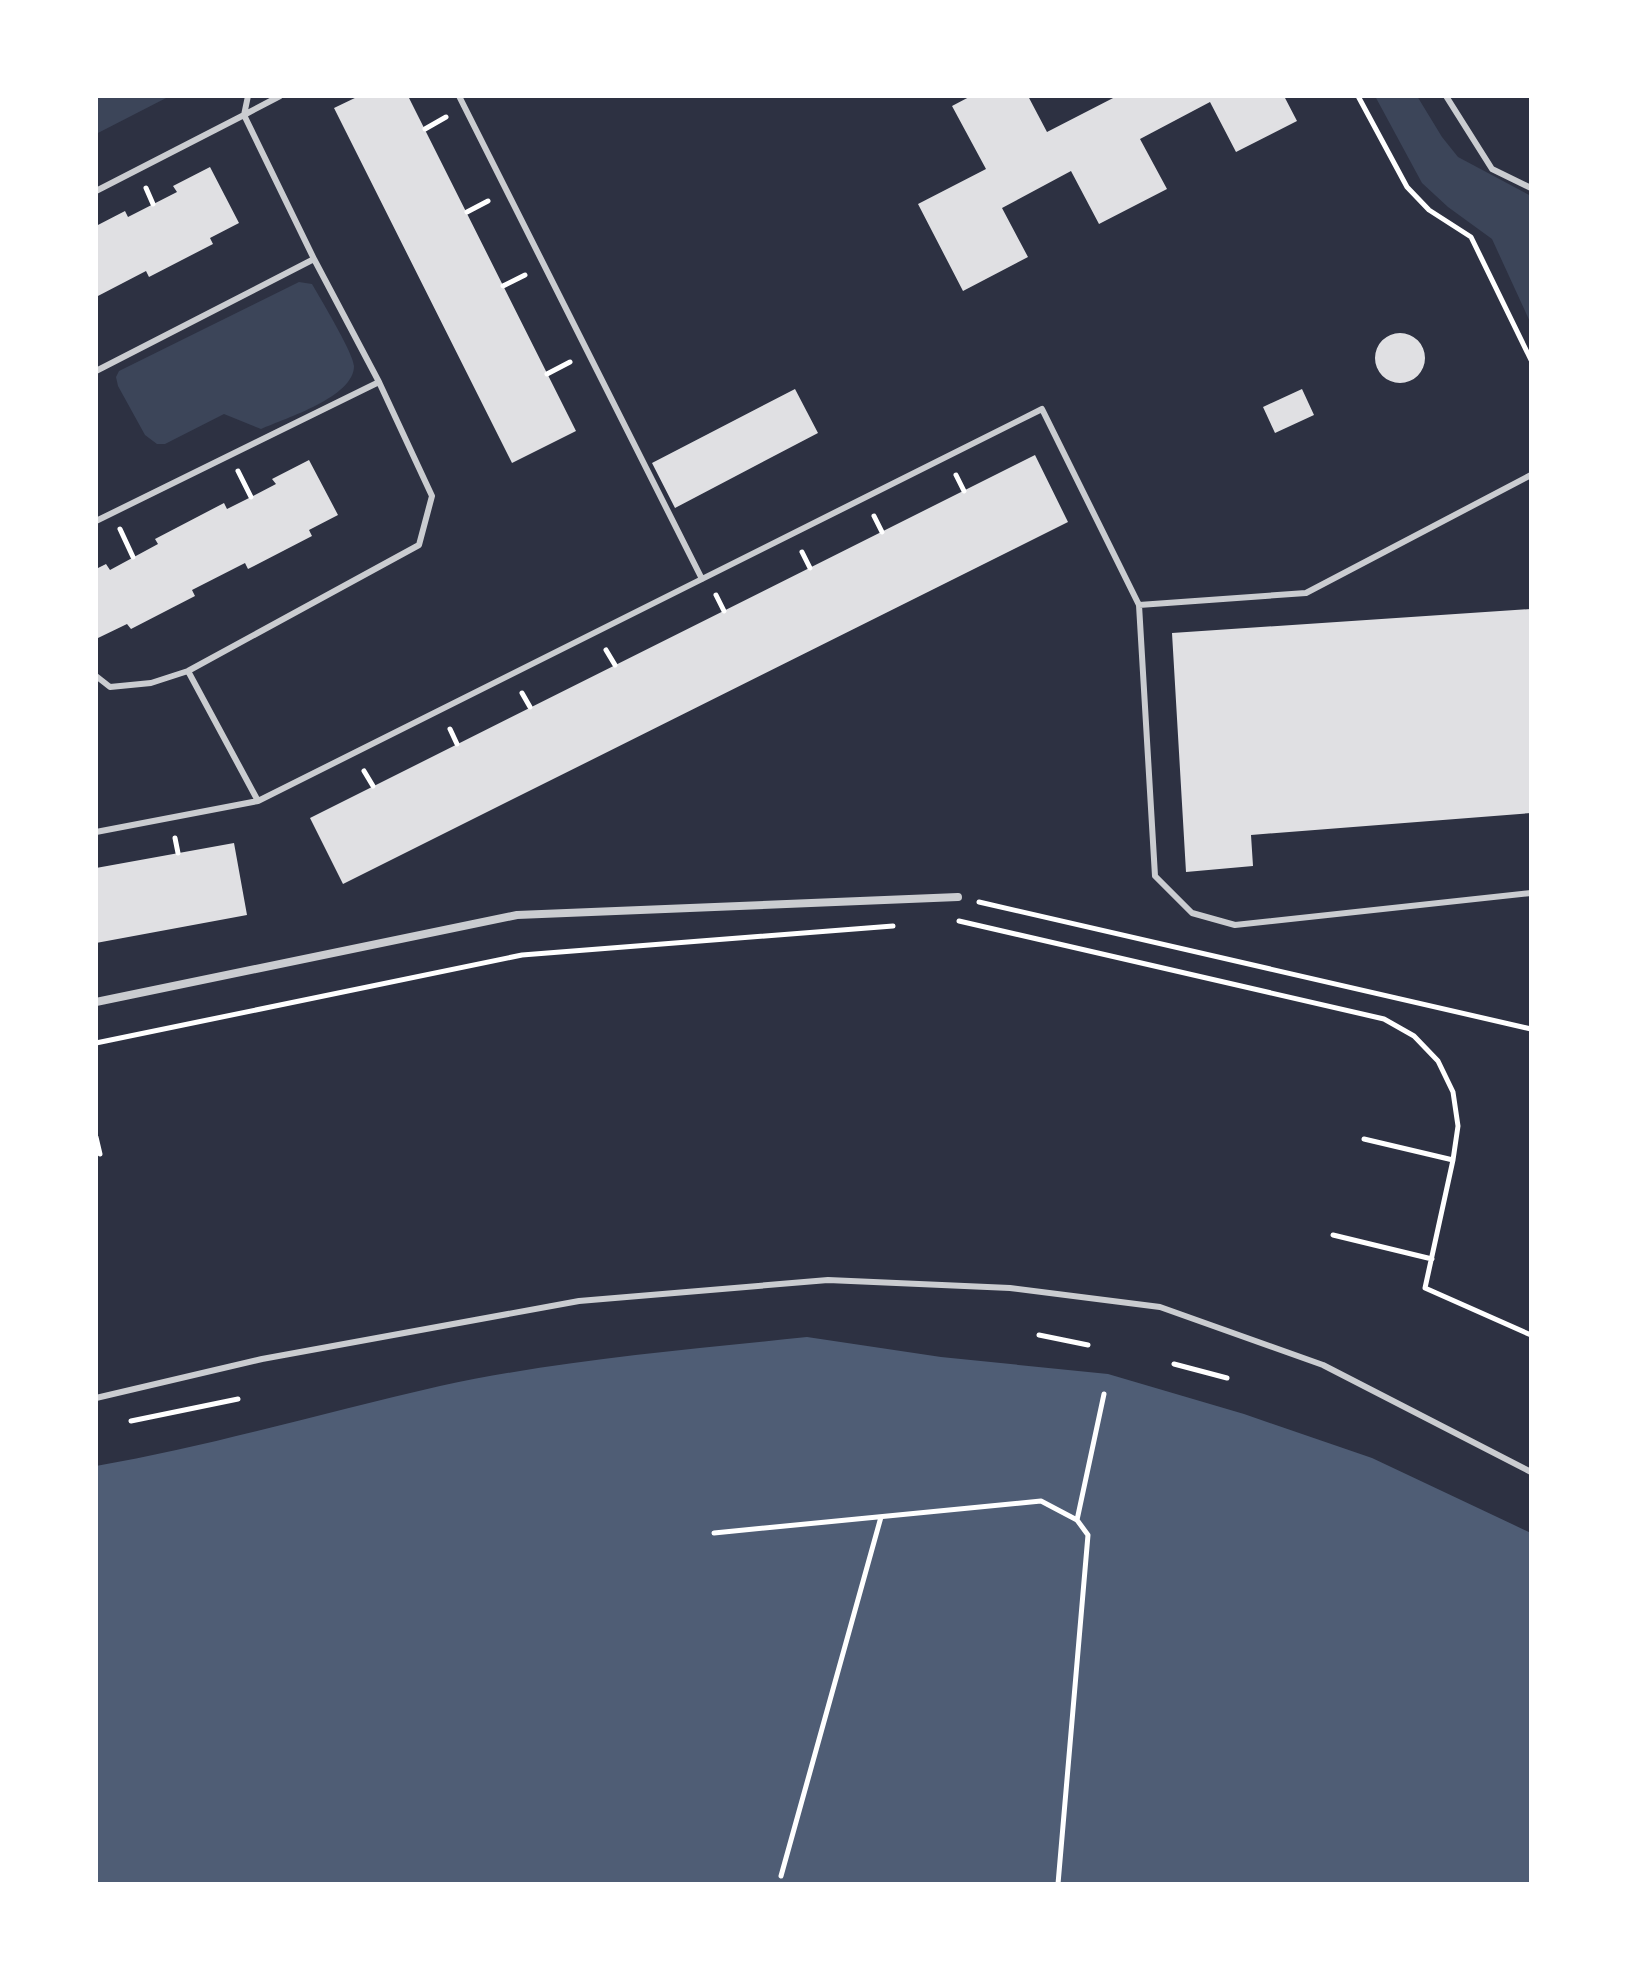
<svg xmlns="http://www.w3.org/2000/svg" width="1627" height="1980" font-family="'PT Sans',sans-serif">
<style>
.green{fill:#3c4559}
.water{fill:#4f5d75}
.building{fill:#e0e0e3}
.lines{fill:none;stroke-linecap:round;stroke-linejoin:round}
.path{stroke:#fff;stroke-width:5}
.service{stroke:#caccd0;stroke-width:6}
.minor{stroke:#caccd0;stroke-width:8}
</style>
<rect width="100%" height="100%" fill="#2d3142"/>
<path class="green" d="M96 96H170L96 134Z
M1375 96H1417L1442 137 1458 157 1531 196V324L1492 239 1448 207 1422 183Z
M299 282 312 284C320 298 354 354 354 366 354 397 286 418 261 429L224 414 165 444H157L145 435 118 386 116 377 119 371Z"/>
<path class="water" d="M807 1337 941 1357 1108 1374 1244 1414 1372 1458 1531 1533V1884H96V1466C212 1446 325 1412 440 1386 560 1360 684 1350 807 1337Z"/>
<path class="building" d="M359 96H408L576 431 512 463 334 108Z
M971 96H1028L1047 132 1117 96H1284L1297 121 1236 152 1210 102 1140 139 1167 189 1099 224 1071 171 1002 208 1028 257 963 291 918 204 986 169 952 106Z
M210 167 239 223 210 238 213 244 149 277 146 271 96 297V226L125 211 128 217 177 192 173 186Z
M1375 358a25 25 0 1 1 50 0a25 25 0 1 1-50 0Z
M795 389 818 433 675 508 652 463Z
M1302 389 1314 415 1275 433 1263 407Z
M1035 455 1068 522 343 884 310 818Z
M309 460 338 515 309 530 312 536 248 569 245 563 192 590 195 596 131 629 127 624 98 638 96 634V569L106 564 110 570 158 544 155 539 224 503 227 509 251 497 276 484 272 479Z
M1531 609V813L1251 835 1253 866 1186 872 1172 633Z
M234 843 247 915 96 943V868Z"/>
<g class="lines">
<path class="path" d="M1358 96 1407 187 1429 210 1471 237 1531 360
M425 129 446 117
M146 188 153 204
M467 212 488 201
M503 286 525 275
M547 374 570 362
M238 471 251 497
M956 475 964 491
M874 516 882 532
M120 529 133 557
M802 552 810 568
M716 595 724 611
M606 650 615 665
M522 693 530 707
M450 729 457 744
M364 771 373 786
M175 838 178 853
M979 902 1531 1029
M959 921 1384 1019 1414 1036 1438 1061 1453 1092 1458 1126 1453 1160 1425 1288 1531 1335
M96 1043 522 955 893 926
M96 1137 100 1154
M1364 1139 1453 1160
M1333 1235 1432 1259
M1039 1335 1088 1345
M1174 1364 1227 1378
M131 1421 238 1399
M1077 1520 1104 1394
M714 1533 1041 1501 1077 1520 1088 1535 1058 1884
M781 1876 881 1517"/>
<path class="service" d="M280 96 244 115 314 259
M459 96 702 579
M1446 96 1492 169 1531 188
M96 191 244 115 248 96
M96 371 314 259 379 382
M1531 475 1306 593 1139 605 1155 876 1192 913 1235 925 1531 893
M96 521 379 382 432 496 419 545 188 671 151 683 110 687 96 676
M258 801 1042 409 1139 605
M96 832 258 801 188 671
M96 1398 262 1359 579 1301 828 1280 1010 1288 1160 1307 1323 1365 1531 1472"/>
<path class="minor" d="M96 1002 517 915 958 897"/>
</g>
<rect width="1627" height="1980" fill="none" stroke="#ffffff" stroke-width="196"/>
</svg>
